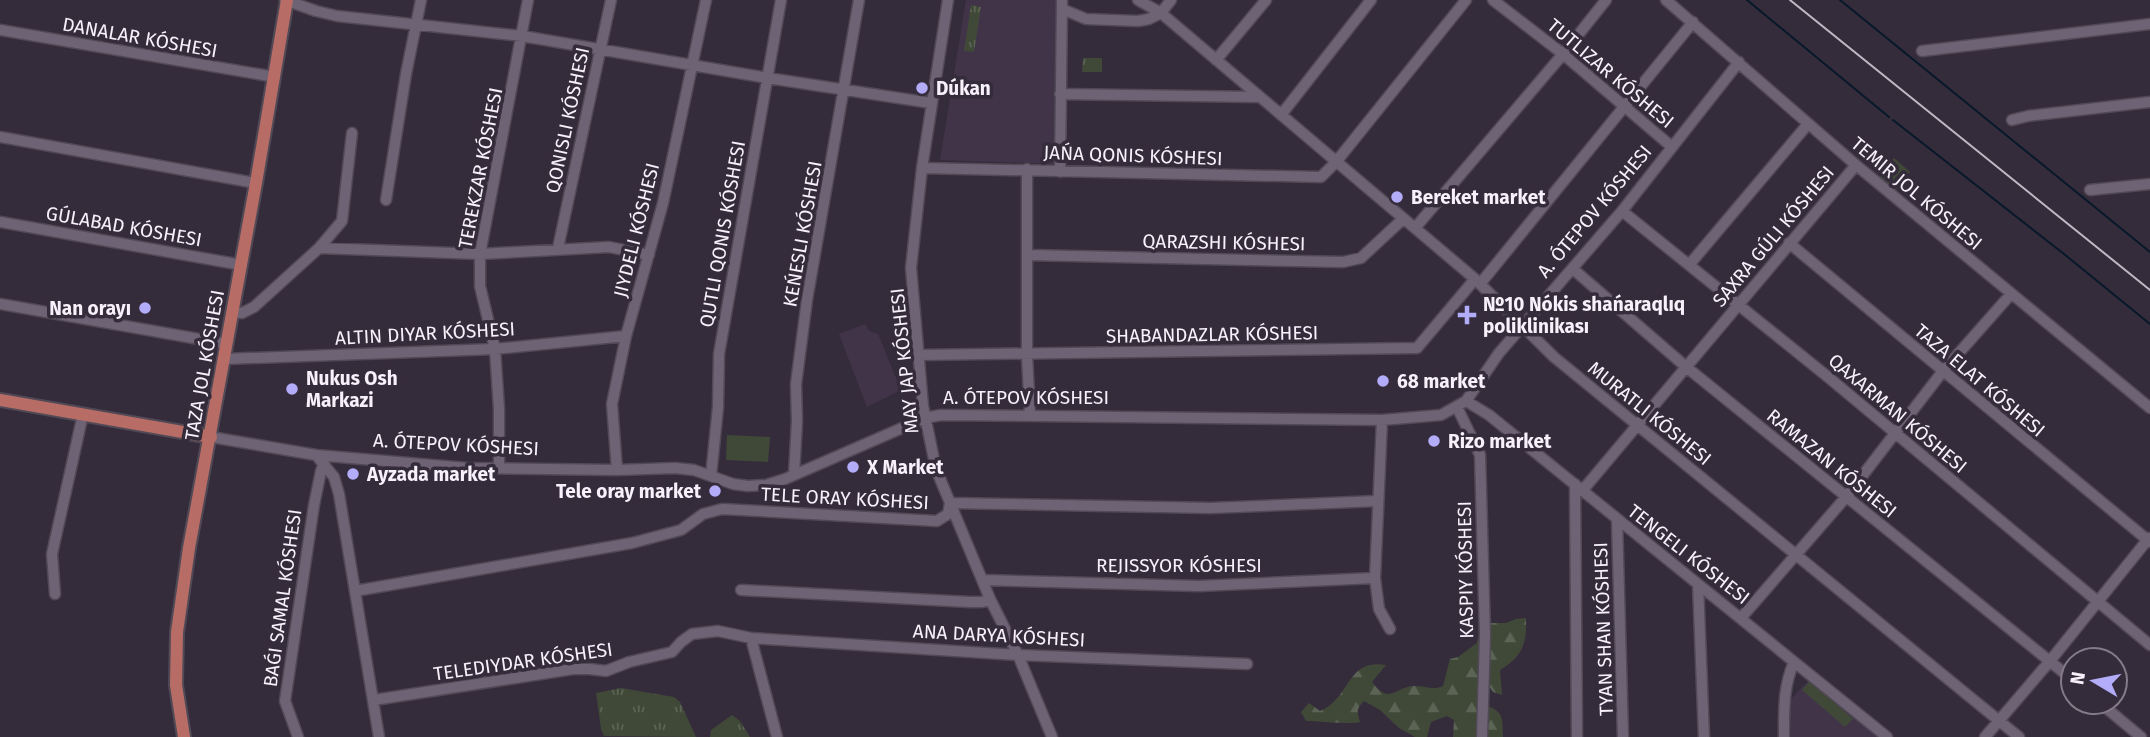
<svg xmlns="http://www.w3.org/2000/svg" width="2150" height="737" font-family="'Fira Sans',sans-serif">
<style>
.built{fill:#413449}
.grass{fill:url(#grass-tufts)}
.forest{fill:url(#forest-firs)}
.pitch{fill:#404938}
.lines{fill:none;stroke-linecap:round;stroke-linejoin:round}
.stream{stroke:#061829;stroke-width:2}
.minor-casing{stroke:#514956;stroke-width:13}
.major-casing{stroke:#514956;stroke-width:16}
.minor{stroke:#6e6375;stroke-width:10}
.major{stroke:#b76d65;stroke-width:12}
.rail{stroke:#bfb9c4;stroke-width:2}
.poi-dot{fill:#b3adf9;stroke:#352c3b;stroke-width:2.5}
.labels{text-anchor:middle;stroke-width:7;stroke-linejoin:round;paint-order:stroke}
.street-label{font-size:19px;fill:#f7f1fb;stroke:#352c3b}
.poi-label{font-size:19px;font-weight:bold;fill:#f7f1fb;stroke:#352c3b;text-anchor:start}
</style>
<defs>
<pattern id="grass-tufts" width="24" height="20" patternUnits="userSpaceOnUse" patternTransform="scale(1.75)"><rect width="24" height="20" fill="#404938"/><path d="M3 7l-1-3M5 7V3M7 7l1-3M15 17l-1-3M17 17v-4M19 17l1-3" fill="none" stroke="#5c6456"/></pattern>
<pattern id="forest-firs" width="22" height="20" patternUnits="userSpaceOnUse" patternTransform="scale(1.75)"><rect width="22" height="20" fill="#404938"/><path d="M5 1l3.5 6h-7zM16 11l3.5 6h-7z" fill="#5c6456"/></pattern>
</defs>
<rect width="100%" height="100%" fill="#352c3b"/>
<path class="built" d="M966 0H1058L1056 164 940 160Z
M865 324 869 331 878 334 901 390 867 407 839 334Z
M1810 679 1879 737H1791L1789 701Z"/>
<path class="grass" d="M971 5 981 7 974 52 964 51Z
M1083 58H1102V72H1082Z
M1894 158 1910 172 1894 192 1879 178Z
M1810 681 1853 719 1845 727 1802 690Z
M621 688 674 697 680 702 696 737 604 736 601 729 596 693Z
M732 715 740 721 750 737H710L711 730Z"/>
<path class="forest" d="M1526 618C1527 644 1522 657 1500 670L1502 695 1493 692 1489 686 1480 696 1487 706C1505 712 1502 720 1503 737H1453L1454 720 1447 716 1431 722 1427 737H1415L1399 728 1380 710 1364 701C1356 709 1357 712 1360 722 1350 725 1320 721 1306 721L1301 712 1309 703 1320 711C1352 697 1346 658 1386 665L1372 682C1389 705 1394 688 1413 686 1424 685 1432 691 1443 686L1450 659 1458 657 1477 643 1480 629 1485 623H1506L1516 619Z"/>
<path class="pitch" d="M727 435 770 437 768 462 726 460Z"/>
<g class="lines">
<path class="stream" d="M1747 0 1889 117
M1840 0 2150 252
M1893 120 2064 254 2150 324"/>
<g class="minor-casing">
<path id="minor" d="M285 0 316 11 337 16 522 36 768 78 931 103
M948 0 922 168 911 268 923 406 936 469 990 599 1018 655 1052 737
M1138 0 1161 13 1475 279 1554 357 2019 737
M1493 0 1563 54 1672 147
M1666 0 1856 165 2150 408
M1062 9 1086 19 1138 21 1149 19 1161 13 1171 0
M0 30 275 77
M1922 51 2150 24
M1216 60 1266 0
M1060 94 1258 97
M1281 115 1371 0
M2012 120 2028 116 2150 102
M0 137 256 183
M922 168 1321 177 1336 162 1466 0
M1027 169V355L1030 415
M1060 172 1062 0
M2090 190 2150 184
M386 200 406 74 421 0
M1622 211 1828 377 2150 645
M0 222 242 265
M1415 228 1563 54 1606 0
M1789 243 2150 542
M319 248 480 254 609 247 649 255
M558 248 611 0
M1028 255 1343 262 1361 258 1403 219
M1689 265 1808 124
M1573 269 1685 366 2073 680
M1480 284 1693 22
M0 304 227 344
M233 312 242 313 254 307 319 248 342 221 352 133
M919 355 1417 348 1475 279
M225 359 495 349 626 336
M1466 401 1489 415 1887 737
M1457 407 1480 455 1485 635 1482 737
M1382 420 1375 578 1379 609 1390 629
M211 437 316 455 467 468 617 470 675 468 694 470 733 484 748 486 766 485 785 479 925 418 941 415 1382 420 1441 415 1466 401 1499 353 1622 211 1739 62
M316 455 334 477 339 494 379 737
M499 468V409L495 349 480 286V254L528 0
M617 470 612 404 626 336 663 203 706 0
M794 475 797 421 796 384 807 300 859 0
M711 476 718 407 719 354 781 0
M1575 484 1577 737
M1582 491 1856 165
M1617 520 1623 737
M983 580 1199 586 1375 578
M1698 584 1704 737
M741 590 970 602H982L990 599
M355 591 632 543 681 530 703 514 722 509 937 521 948 514 950 503 1211 508 1377 501
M55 594 52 554 83 414
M1741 618 1846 497 1943 371 2011 294
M751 638 777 737
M374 700 573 669H589L606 671 629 662 672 652 681 642 692 634 718 631 751 638 1018 655 1247 664
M2099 702 2141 737
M298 737 285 701 314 505 321 471 324 463
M1784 737C1784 711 1783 687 1794 662
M1985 737 2050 661 2149 538"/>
</g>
<g class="major-casing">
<path id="major" d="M0 400 211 437
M184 737 176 685 177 632 189 548 256 183 287 0"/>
</g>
<use href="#minor" class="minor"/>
<use href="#major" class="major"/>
<path class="rail" d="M1790 0 2150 290"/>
</g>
<g class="poi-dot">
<circle cx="922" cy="88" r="7"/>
<circle cx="1397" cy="197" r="7"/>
<circle cx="145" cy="308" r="7"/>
<path d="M1463.5 304.5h7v7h7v7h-7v7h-7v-7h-7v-7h7z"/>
<circle cx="1383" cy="381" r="7"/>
<circle cx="292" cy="389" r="7"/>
<circle cx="1434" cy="441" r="7"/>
<circle cx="853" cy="467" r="7"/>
<circle cx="353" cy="474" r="7"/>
<circle cx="715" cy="491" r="7"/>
</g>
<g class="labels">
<g class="street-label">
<text transform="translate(140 37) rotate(10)" y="7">DANALAR KÓSHESI</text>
<text transform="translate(1611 73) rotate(40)" y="7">TUTLIZAR KÓSHESI</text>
<text transform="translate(567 120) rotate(-78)" y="7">QONISLI KÓSHESI</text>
<text transform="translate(1133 155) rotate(2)" y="7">JAŃA QONIS KÓSHESI</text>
<text transform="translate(480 168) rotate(-79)" y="7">TEREKZAR KÓSHESI</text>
<text transform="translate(1917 193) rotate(40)" y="7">TEMIR JOL KÓSHESI</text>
<text transform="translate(1594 211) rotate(-50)" y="7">A. ÓTEPOV KÓSHESI</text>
<text transform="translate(124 226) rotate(10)" y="7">GÚLABAD KÓSHESI</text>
<text transform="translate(636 230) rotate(-76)" y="7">JIYDELI KÓSHESI</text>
<text transform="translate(722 234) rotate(-80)" y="7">QUTLI QONIS KÓSHESI</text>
<text transform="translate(802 234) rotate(-80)" y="7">KEŃESLI KÓSHESI</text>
<text transform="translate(1773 236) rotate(-50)" y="7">SAXRA GÚLI KÓSHESI</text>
<text transform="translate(1224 242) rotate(1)" y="7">QARAZSHI KÓSHESI</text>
<text transform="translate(425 333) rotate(-3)" y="7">ALTIN DIYAR KÓSHESI</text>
<text transform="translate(1212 334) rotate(-1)" y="7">SHABANDAZLAR KÓSHESI</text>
<text transform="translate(904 361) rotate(-96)" y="7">MAY JAP KÓSHESI</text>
<text transform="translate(204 365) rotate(-80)" y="7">TAZA JOL KÓSHESI</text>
<text transform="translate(1980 380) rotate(40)" y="7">TAZA ELAT KÓSHESI</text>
<text x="1026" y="404">A. ÓTEPOV KÓSHESI</text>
<text transform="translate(1650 413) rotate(39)" y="7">MURATLI KÓSHESI</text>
<text transform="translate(1898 413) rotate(40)" y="7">QAXARMAN KÓSHESI</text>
<text transform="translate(456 444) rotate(3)" y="7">A. ÓTEPOV KÓSHESI</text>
<text transform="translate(1832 463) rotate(39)" y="7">RAMAZAN KÓSHESI</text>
<text transform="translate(845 498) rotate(3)" y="7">TELE ORAY KÓSHESI</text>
<text transform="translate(1689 554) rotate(38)" y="7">TENGELI KÓSHESI</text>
<text x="1179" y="572">REJISSYOR KÓSHESI</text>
<text transform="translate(1465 570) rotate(-91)" y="7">KASPIY KÓSHESI</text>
<text transform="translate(282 598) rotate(-82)" y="7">BAǴI SAMAL KÓSHESI</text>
<text transform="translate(1603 629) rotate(-92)" y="7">TYAN SHAN KÓSHESI</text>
<text transform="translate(999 635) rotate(3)" y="7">ANA DARYA KÓSHESI</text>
<text transform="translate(523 661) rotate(-8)" y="7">TELEDIYDAR KÓSHESI</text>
</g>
<g class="poi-label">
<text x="936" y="95">Dúkan</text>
<text x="1411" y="204">Bereket market</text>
<text x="1483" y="311">№10 Nókis shańaraqlıq<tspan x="1483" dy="22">poliklinikası</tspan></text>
<text x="131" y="315" text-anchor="end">Nan orayı</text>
<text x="306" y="385">Nukus Osh<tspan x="306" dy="22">Markazi</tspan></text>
<text x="1397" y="388">68 market</text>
<text x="1448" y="448">Rizo market</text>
<text x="867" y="474">X Market</text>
<text x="367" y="481">Ayzada market</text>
<text x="701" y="498" text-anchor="end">Tele oray market</text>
</g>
</g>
<g transform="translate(2094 681) rotate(280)"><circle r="33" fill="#352c3b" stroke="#837b88" stroke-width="2"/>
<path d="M0-5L12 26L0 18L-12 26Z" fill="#b3adf9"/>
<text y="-10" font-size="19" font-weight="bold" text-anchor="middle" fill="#f7f1fb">N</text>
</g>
</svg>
